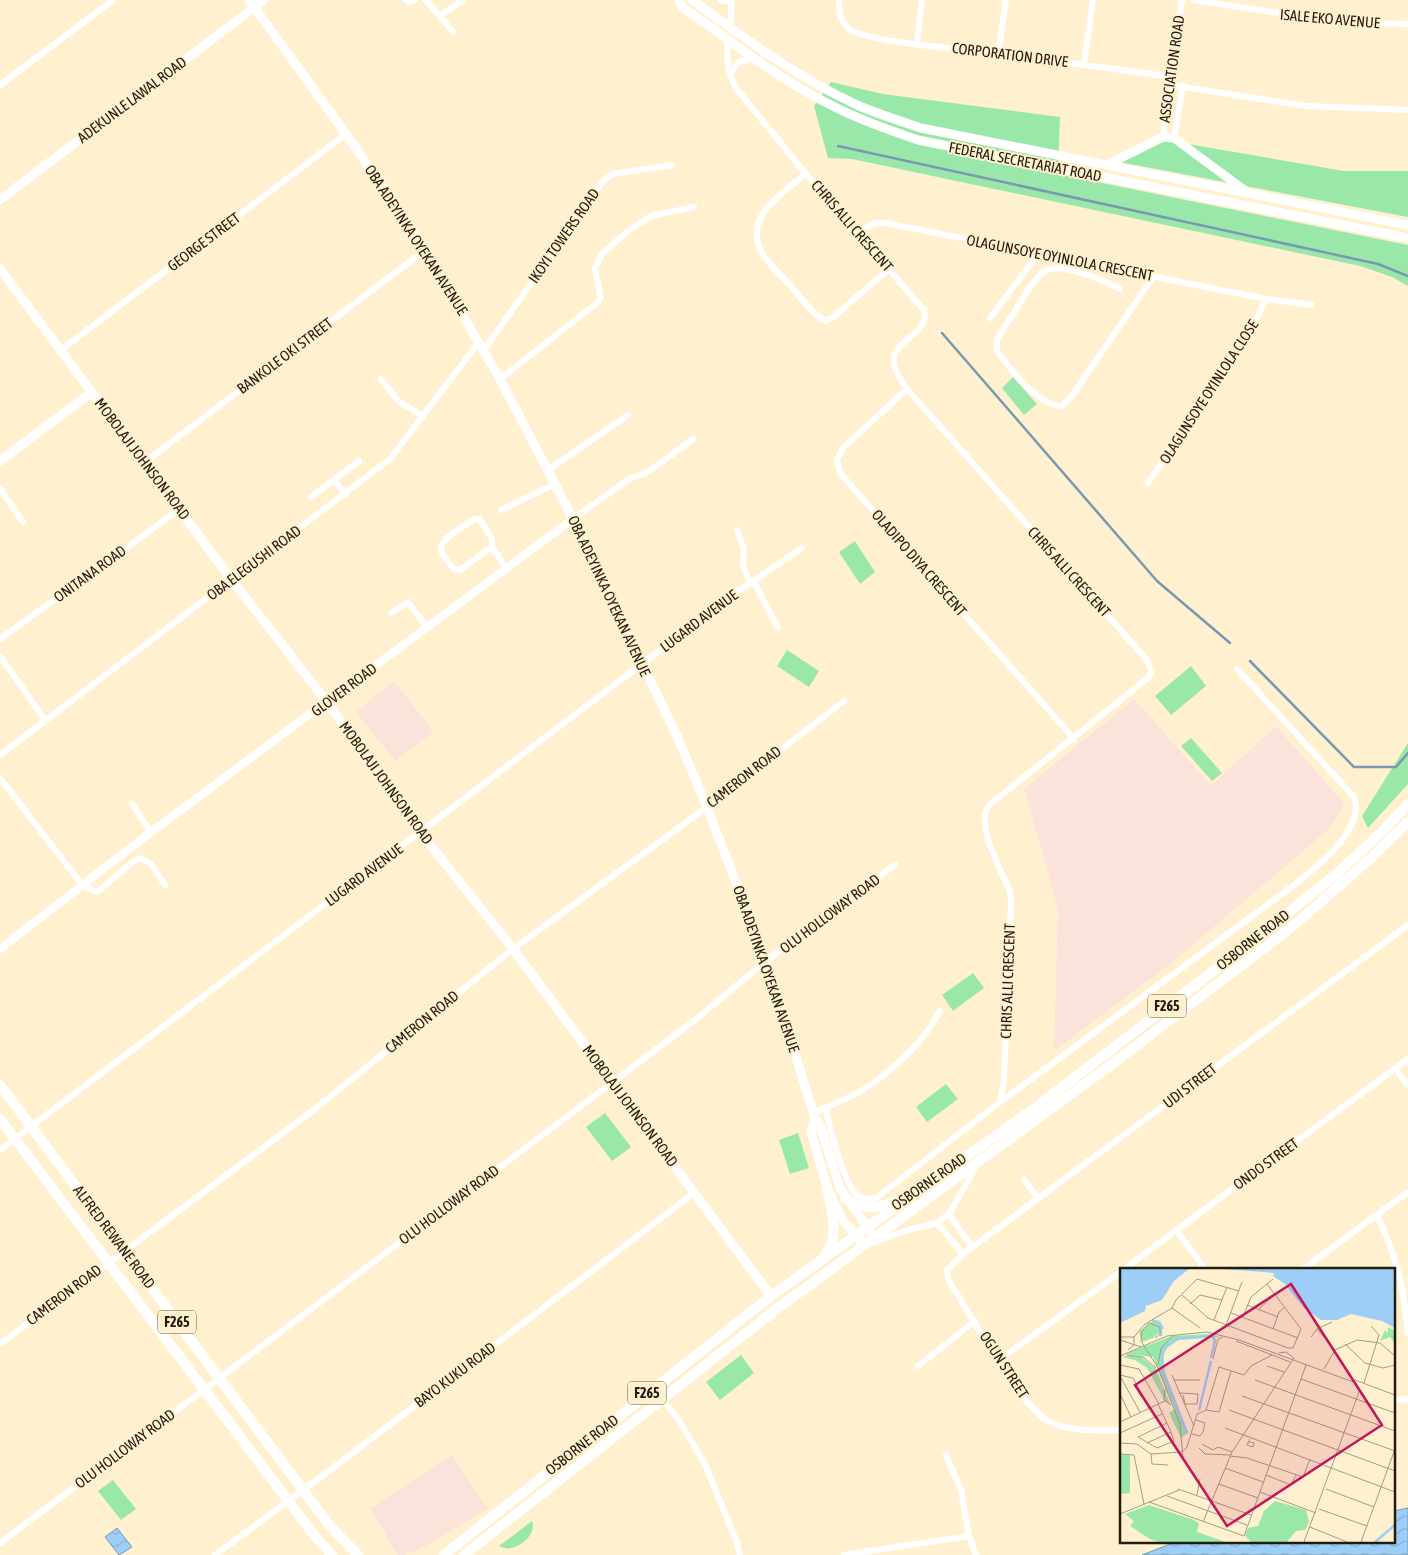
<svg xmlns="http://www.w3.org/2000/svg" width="1408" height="1555" font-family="'Asap Condensed',sans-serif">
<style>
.education{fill:#fbe2da}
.grass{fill:#9ae8a9}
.water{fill:url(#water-waves);stroke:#7899b1}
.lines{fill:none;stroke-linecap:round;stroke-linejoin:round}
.stream{stroke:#7899b1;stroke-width:2.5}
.minor{stroke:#fff;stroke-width:6}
.tertiary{stroke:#fff;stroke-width:8}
.secondary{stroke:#fff;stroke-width:9}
.primary{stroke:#fff;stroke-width:10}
.labels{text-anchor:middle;stroke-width:4;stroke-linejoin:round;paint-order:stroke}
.shield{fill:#fff1cf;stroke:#645c49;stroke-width:1}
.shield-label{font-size:14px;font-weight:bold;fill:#211c0f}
.street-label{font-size:15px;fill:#211c0f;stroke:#fff1cf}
.inset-river{fill:none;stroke:#9dcef7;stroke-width:2.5}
.inset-road{fill:none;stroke:#a69c82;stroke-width:1}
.view{fill:#c2185b;fill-opacity:0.15;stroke:#c2185b;stroke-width:2.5}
.inset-edge{fill:none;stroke:#211c0f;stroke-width:2.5}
</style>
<defs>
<pattern id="water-waves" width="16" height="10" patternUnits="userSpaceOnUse" patternTransform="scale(1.25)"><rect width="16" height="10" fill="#9dcef7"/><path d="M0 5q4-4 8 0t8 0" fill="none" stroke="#87b0d3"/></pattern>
</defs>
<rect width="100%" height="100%" fill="#fff1cf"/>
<path class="education" d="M394 681 434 732 395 761 356 712Z
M1134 699 1211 786 1276 726 1345 804 1328 830 1304 850 1174 961 1054 1051 1058 909 1024 789Z
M452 1455 488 1509 422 1548 404 1555H397L371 1508Z"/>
<path class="grass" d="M831 82 883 94 1060 117 1058 174 1408 245V286L1392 277 1360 266 852 159 828 158 814 106Z
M1159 139 1344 171H1408V217L1119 162Z
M1013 377 1037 404 1024 415 1002 388Z
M855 541 875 572 860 584 839 552Z
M787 650 819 671 809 687 777 666Z
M1191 666 1206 686 1171 715 1155 696Z
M1191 738 1222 773 1212 781 1181 746Z
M1408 743V784L1368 828 1362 816Z
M973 973 984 988 953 1011 942 995Z
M946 1084 958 1099 927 1122 916 1107Z
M605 1113 631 1147 612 1161 586 1127Z
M798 1133 809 1168 790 1174 779 1140Z
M741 1355 754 1373 720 1400 706 1382Z
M113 1480 136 1509 121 1520 98 1491Z
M532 1521C538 1537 512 1555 499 1546Z"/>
<path class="water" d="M1408 1508V1555H1142L1178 1541H1394V1511Z
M117 1528 132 1547 119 1555 105 1537Z"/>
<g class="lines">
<path class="stream" d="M838 146 1378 264 1408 276
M942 333 1157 581 1230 643
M1250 661 1354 767H1396L1408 753"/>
<path class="minor" d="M405 0 410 2 415 0
M426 0 453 32
M720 0 732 2
M839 0C839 12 840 23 851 30 870 41 931 46 956 49 1028 58 1100 66 1171 77
M1194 0 1336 22 1408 24
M440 16 463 0
M730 27 732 0
M727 40 728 67 735 87 806 174 924 310C931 335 889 340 894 364 895 373 902 381 907 389L1147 660 1152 673 1148 678 989 805C975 825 1001 870 1010 891L1011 902 1004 1080 1000 1102
M917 44 922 0
M998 54 1006 0
M1084 64 1093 0
M730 73 739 62 754 58
M0 85 113 0
M1170 85 1307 106 1408 110
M1163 137 1182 0
M1174 138 1183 86
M806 174C785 191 747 214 759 246 764 260 778 272 788 283 799 295 810 312 825 321L832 318 889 269
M857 232 875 223H886L1266 299 1312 305
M1120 289C1105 281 1064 263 1046 270 1034 276 1019 305 1012 316 1005 327 994 338 997 351 1010 369 1038 406 1062 406L1072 396 1153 277
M990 318 1038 254
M61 350 346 134
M484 350 603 181 613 174 672 165
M381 379 398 401 423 416
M500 379 597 303 601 298 595 269 602 254 628 231 651 216 694 207
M907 389 843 448 837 460 840 473 1074 739
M145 462 424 251
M548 470 628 415
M334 480 346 494
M1148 483 1250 332 1266 299
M0 489 23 522
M311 497 359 461
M501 510 555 484
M573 519 629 479 648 472 693 439
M737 530 744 549 743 565 750 583
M492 547 460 570 454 569C450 564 442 556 441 550 439 539 466 525 475 519H480L492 539V547L506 568
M754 582 778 628
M391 613 408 602 427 628
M0 639 180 509
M0 656 45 720
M0 755 390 459 479 342
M0 778 83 886 97 892 134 861 141 858 151 864 165 885
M132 804 151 832
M1395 1068 1408 1086
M825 1107C829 1125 844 1184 857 1195 862 1199 869 1199 875 1199L1000 1102 1293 886C1315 868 1366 830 1354 797L1237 669
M814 1113C830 1105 848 1099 863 1090 893 1070 923 1043 940 1011
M0 1150 737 592 802 548
M1024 1180 1038 1198
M949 1214 972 1247
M1377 1215C1398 1260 1403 1284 1408 1333
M937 1223 963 1254
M1176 1230 1205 1269
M872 1243 908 1230 937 1223 949 1214 977 1165
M1124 1269 1408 1059
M1303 1269 1408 1192
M0 1344 311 1112 513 949 707 807 844 701
M999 1360 1122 1271
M918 1366 975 1321
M662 1399 678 1419 704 1462 736 1540 740 1555
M1394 1400 1408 1399
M1122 1430C1098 1431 1072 1432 1050 1422 1022 1410 967 1309 948 1279L947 1270 963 1254 1408 925
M969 1536 976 1555
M0 1543 613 1082 695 1020 766 961 896 864
M215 1555 333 1468 694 1193
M844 1555 969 1536 961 1490 946 1455"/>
<path class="tertiary" d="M0 949 151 832 573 519"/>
<path class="secondary" d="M249 0 346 134 412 229 500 379 573 519 677 736 707 807 766 961 815 1118 820 1125 840 1188 875 1238
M679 0 682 7C729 39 774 76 825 102 855 118 886 129 918 140L1408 238
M692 0C744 38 798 78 857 105 878 114 900 121 921 128L1408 225
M1107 165 1163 137 1174 138 1247 192
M0 200 264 0
M0 269 231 579 327 702 420 832 513 949 771 1296
M0 461 92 392
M815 1118 811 1131 827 1187 842 1219 864 1246"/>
<path class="primary" d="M0 1085 330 1526 358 1555
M0 1119 314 1535 332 1555
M845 1198C863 1210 877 1209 896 1201
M826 1253C840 1235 831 1209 827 1187
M444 1555 771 1296 1039 1105 1254 940 1334 876 1382 832 1408 804
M464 1555 778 1308 1115 1062 1293 926 1372 857 1408 822"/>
</g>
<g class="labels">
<g class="shield">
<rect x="1148" y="994.5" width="38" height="23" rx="4"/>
<rect x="158" y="1310.5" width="38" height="23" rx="4"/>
<rect x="628" y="1381.5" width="38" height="23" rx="4"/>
</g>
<g class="shield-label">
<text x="1167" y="1011">F265</text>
<text x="177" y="1327">F265</text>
<text x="647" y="1398">F265</text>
</g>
<g class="street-label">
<text transform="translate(1330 19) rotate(5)" y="5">ISALE EKO AVENUE</text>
<text transform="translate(1010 55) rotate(7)" y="5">CORPORATION DRIVE</text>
<text transform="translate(1172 69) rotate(-82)" y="5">ASSOCIATION ROAD</text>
<text transform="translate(132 100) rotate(-37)" y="5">ADEKUNLE LAWAL ROAD</text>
<text transform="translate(1025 162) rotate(11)" y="5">FEDERAL SECRETARIAT ROAD</text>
<text transform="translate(852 226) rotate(49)" y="5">CHRIS ALLI CRESCENT</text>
<text transform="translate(564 236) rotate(-55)" y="5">IKOYI TOWERS ROAD</text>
<text transform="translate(416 240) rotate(57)" y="5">OBA ADEYINKA OYEKAN AVENUE</text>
<text transform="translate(204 242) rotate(-37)" y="5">GEORGE STREET</text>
<text transform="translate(1060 258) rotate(11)" y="5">OLAGUNSOYE OYINLOLA CRESCENT</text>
<text transform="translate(285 356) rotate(-37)" y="5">BANKOLE OKI STREET</text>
<text transform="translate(1209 392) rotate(-57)" y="5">OLAGUNSOYE OYINLOLA CLOSE</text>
<text transform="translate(142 459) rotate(53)" y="5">MOBOLAJI JOHNSON ROAD</text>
<text transform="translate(254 563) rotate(-37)" y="5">OBA ELEGUSHI ROAD</text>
<text transform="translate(919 563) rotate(49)" y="5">OLADIPO DIYA CRESCENT</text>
<text transform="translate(1069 572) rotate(48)" y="5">CHRIS ALLI CRESCENT</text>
<text transform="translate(90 574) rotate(-36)" y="5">ONITANA ROAD</text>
<text transform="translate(609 596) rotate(65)" y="5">OBA ADEYINKA OYEKAN AVENUE</text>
<text transform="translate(699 621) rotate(-37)" y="5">LUGARD AVENUE</text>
<text transform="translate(344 690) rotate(-37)" y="5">GLOVER ROAD</text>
<text transform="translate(744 777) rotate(-38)" y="5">CAMERON ROAD</text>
<text transform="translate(386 783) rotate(54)" y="5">MOBOLAJI JOHNSON ROAD</text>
<text transform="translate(364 875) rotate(-37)" y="5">LUGARD AVENUE</text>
<text transform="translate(830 914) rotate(-37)" y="5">OLU HOLLOWAY ROAD</text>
<text transform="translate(1253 940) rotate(-38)" y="5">OSBORNE ROAD</text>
<text transform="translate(766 969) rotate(71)" y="5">OBA ADEYINKA OYEKAN AVENUE</text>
<text transform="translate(1008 981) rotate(-88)" y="5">CHRIS ALLI CRESCENT</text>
<text transform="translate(422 1022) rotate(-39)" y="5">CAMERON ROAD</text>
<text transform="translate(1190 1086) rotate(-37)" y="5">UDI STREET</text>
<text transform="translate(630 1106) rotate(53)" y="5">MOBOLAJI JOHNSON ROAD</text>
<text transform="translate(1266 1164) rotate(-36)" y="5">ONDO STREET</text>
<text transform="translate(929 1182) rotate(-35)" y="5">OSBORNE ROAD</text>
<text transform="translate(449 1205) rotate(-37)" y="5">OLU HOLLOWAY ROAD</text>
<text transform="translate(114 1237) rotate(53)" y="5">ALFRED REWANE ROAD</text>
<text transform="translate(64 1295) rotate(-37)" y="5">CAMERON ROAD</text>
<text transform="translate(1004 1365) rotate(57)" y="5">OGUN STREET</text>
<text transform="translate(455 1375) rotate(-37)" y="5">BAYO KUKU ROAD</text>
<text transform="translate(582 1445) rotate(-38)" y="5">OSBORNE ROAD</text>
<text transform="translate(125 1449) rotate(-37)" y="5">OLU HOLLOWAY ROAD</text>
</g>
</g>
<g transform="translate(1120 1268)">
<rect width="275" height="275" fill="#fff1cf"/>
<path d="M34 52 40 53 44 60 33 70 22 74 19 64ZM268 59 275 63V75L270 69 260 73 265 62 268 65ZM89 66 100 69 60 71 47 80 43 89 45 105 68 165 61 170 49 145 55 141 33 89 5 86 52 68ZM5 88H20L36 101 50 136 45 133 27 100 15 92 2 89ZM155 233 186 242 189 254 185 262 176 263 167 274H131L125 268 128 260 138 258 144 243ZM29 237 74 252 79 255 77 264 106 274H39L30 271 10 258 14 253 5 246Z" fill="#9ae8a9"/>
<path d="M0 187H10V225L0 226Z" fill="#9ae8a9"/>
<path d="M0 1H69L54 13 42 32 26 38 25 43 0 55ZM104 1H275V60L262 53 231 46 217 52H201L184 40 165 16 153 8 154 5Z" fill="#9dcef7"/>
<path class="inset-river" d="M32 52 41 57V68M79 142 91 93M67 165 43 103 42 81 57 71 92 68 95 73 91 90M255 274 275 257"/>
<path class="inset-road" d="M147 16 181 61 173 80H168M62 27 88 50 168 80M70 36 80 27 102 32M127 37 158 49M52 40 56 32 77 11 119 23M52 40 80 60M139 41 155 26M111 45 178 70M123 49 131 29 153 11M94 52 107 19M106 57 122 14M153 61 159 44 165 39M197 61 212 54M0 69H14L25 56 52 40M191 69 197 61 215 82M35 70 40 66V59L29 55 22 63 21 73 38 100 60 156 63 190M0 72 21 79M116 73 170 94M225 76 245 95 263 100 275 97M8 82 14 77V69M159 85 166 84 174 90M6 87 23 89 36 100M0 88 47 68 87 64 119 72 236 115 239 124 184 274M93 91 98 71 103 69M0 97 19 101 39 136M38 97 41 80 53 68M147 98 164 104M204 101 215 82 237 72 260 75 275 88M0 107 13 110 29 140M52 107 74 158M0 108 20 144M181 111 275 145M54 112H80M135 112 275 163M235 112 275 127M244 115 259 67 251 58M45 121 44 132 51 137M59 125 78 126 77 136H65L63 127M0 126 11 149M122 128 275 183M38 136 51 164 54 173 37 180 18 169 47 155M86 142 99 144 111 103M109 142 275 203M0 154 45 133M105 160 275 224M0 165 42 146M72 166 80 168 83 164 85 155 76 152M129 174 134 175 133 179 127 177 130 171M0 175 17 176 31 186M27 175 51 164M82 176 93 182 98 179 112 184M79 180 85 186 110 187M63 183 67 179 77 146 86 142 99 99 124 107 131 98 152 87M0 186 14 187 24 236M31 186 62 184M31 186 32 196 48 197M110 188 127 190 183 209 190 191M105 200 143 214M146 207 171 217 176 207M99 216 138 230M58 221 131 247M206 221 254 239M140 224 196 245M77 227 80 211M47 228 127 257M29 234 124 268 186 97M199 241 247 258M0 246 59 222M83 254 112 184 174 90M190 259 227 274M241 274 275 181"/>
<path class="view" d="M171 16 262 157 107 258 15 117Z"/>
<rect width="275" height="275" class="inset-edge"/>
</g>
</svg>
